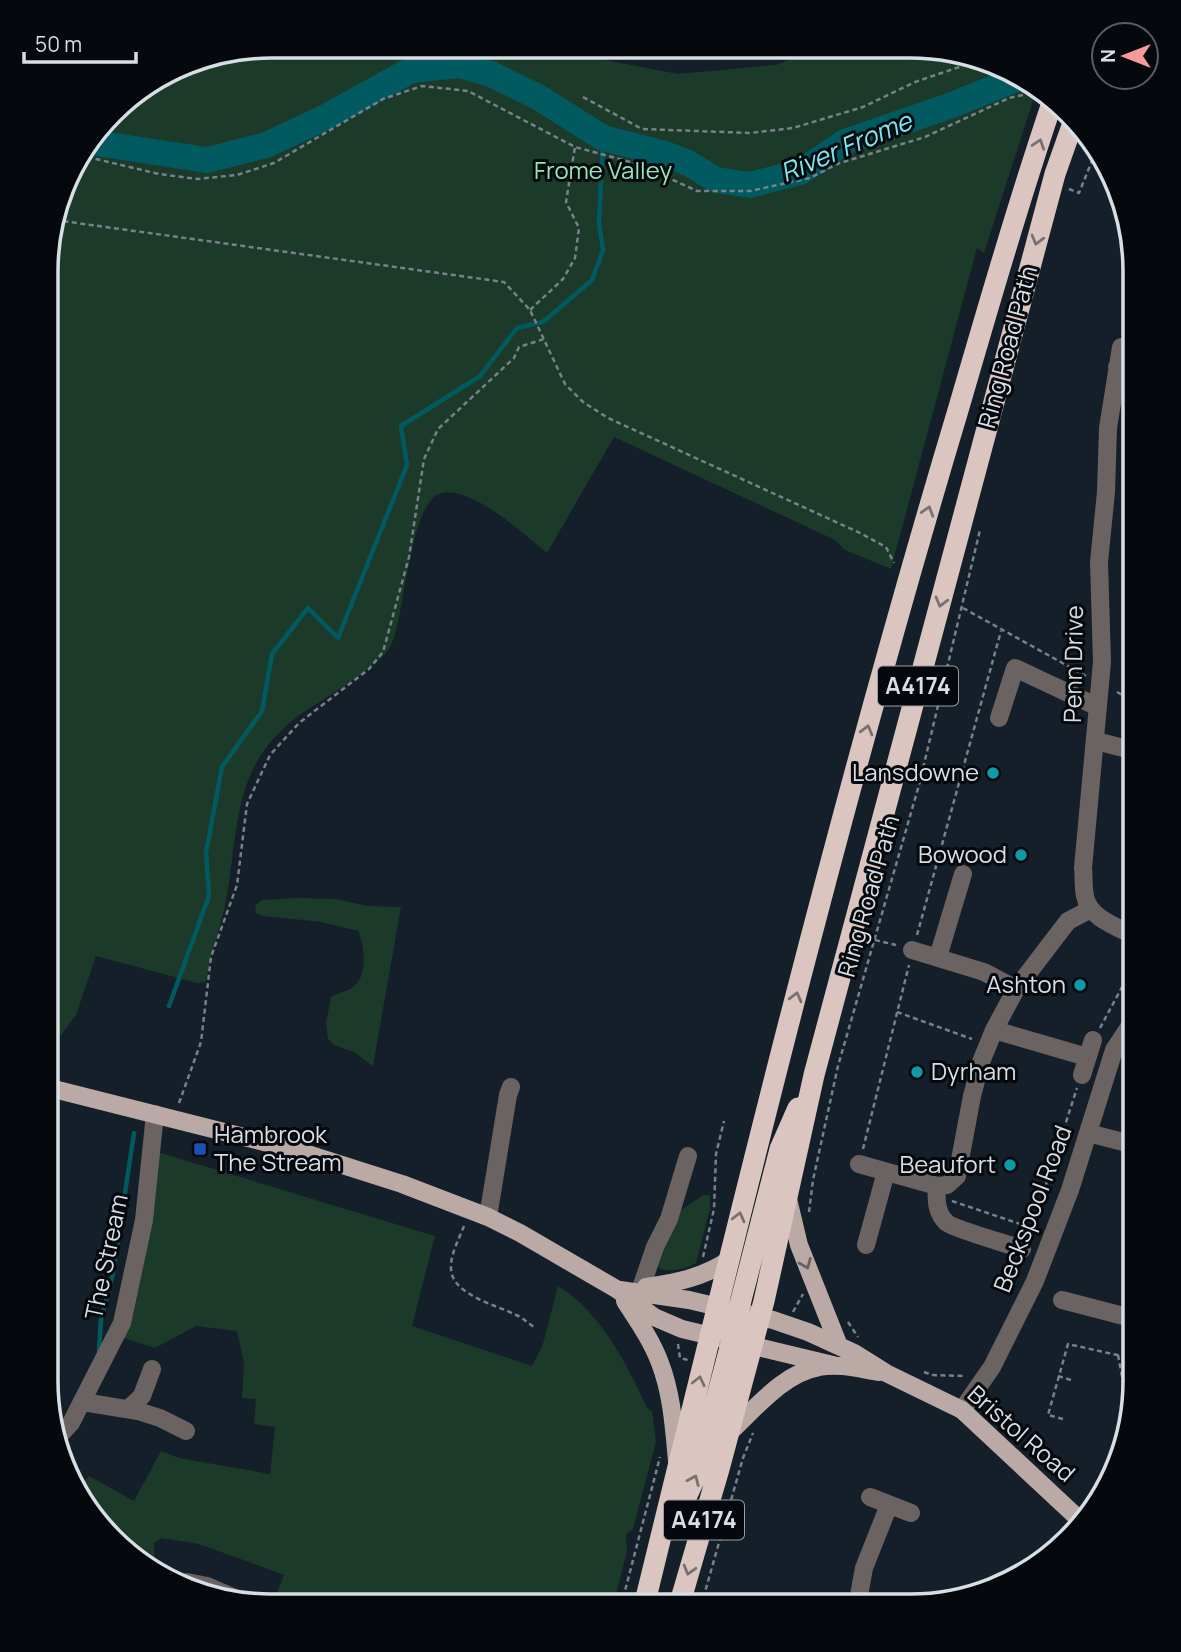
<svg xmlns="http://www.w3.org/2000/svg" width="1181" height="1652" font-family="Manrope,sans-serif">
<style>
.green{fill:#1b3a29}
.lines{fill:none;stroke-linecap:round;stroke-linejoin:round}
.stream{stroke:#005a60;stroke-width:4.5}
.river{stroke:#005a60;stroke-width:26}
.path{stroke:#78818a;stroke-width:2.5;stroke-dasharray:5 3.5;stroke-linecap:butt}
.minor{stroke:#6b6361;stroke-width:18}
.major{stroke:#baa9a5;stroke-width:18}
.highway{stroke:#dac5c0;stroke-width:21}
.oneway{stroke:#7a706f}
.oneway2{stroke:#696160}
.culture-dot{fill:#0f9aa8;stroke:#05080c;stroke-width:2.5}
.transit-dot{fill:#1a4fb4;stroke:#05080c;stroke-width:2.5}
.labels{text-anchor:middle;stroke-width:6;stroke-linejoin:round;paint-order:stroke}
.shield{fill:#05080c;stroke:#989ea4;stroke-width:2}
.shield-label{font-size:23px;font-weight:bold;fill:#d7dee5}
.park-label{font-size:24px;fill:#94e5b7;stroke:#05080c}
.street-label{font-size:24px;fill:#d7dee5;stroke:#05080c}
.poi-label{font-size:24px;fill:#d7dee5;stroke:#05080c;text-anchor:end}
.water-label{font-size:26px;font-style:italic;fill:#7aeaf3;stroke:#05080c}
.rim{fill:none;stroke:#d7dee5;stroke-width:3.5}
</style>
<rect width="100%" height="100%" fill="#141f29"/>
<path class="green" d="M271 46H595V58L678 74 776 65 822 47H940L1037 88 984 253 977 248 891 569 845 550 835 540 614 437 547 553C525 535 469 483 439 494 410 505 405 613 392 643 388 653 379 660 371 666 342 692 303 707 277 735 230 783 238 849 224 910 218 934 210 957 206 982L197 983 96 956 76 1015 54 1044 46 1041 47 241 75 159 123 101 198 58Z
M298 898 336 899 368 906 401 907 373 1066 354 1052 334 1045 328 1039 326 1023 331 997C337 993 346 992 352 988 368 978 365 946 358 931L321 922 263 916 256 913 255 905 262 900Z
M154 1151 435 1236 412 1326 532 1366 543 1344 558 1286C602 1313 627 1365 648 1409L652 1411 656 1442 633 1529 626 1534 627 1551 613 1606 272 1605 284 1575 199 1544 161 1538 154 1543 155 1569 134 1560 76 1490 89 1476 134 1501 161 1451 179 1458 270 1474 275 1427 254 1424 256 1399 242 1398 244 1363 237 1331 196 1326 155 1348 124 1338Z
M703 1195H710V1209L696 1263C686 1269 671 1272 660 1269L656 1261 680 1211Z"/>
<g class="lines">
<path class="stream" d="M169 1006 209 896 206 853 222 767 262 711 272 654 308 608 338 638 407 465 401 426 480 376 517 328 543 322 592 280 603 250 599 223 603 138
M99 1350 101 1320 113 1273 134 1133"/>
<path class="river" d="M89 142 207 160 266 145 326 117 411 70 460 65 491 74 538 97 603 138 662 153 688 163 716 180 750 185 800 172 845 142 952 105 1016 79"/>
<path class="path" d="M583 97 642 129 750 133 793 128 863 107 915 82 974 62
M79 155 159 174 197 179 237 175 274 163 383 99 422 86 468 91 575 147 638 164 697 191H750L810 178 837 164 925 137 1009 98 1037 92
M1069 189 1079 193 1096 151
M55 220 504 282 530 310 565 384 583 402 608 418 858 532 886 547 894 563
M530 310 563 279 575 258 579 228 566 202 575 147
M963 608 1086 676
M1117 692 1135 702
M917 935 1001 631
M875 940 896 945
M897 1012 972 1039
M1100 1028 1135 963
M179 1103 201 1042 211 957 237 885 247 804 270 755 299 723 369 669 383 652 409 557 424 459 438 429 514 358 519 347 544 339
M863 1149 909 965
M952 1201 1032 1228 1077 1088
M809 1212 813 1180 838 1066 919 785 980 530
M464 1226C459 1239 450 1255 451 1269 452 1295 497 1305 516 1315 523 1318 528 1323 534 1327
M703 1257 714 1209 716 1154 724 1121
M793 1312 803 1294
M848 1322 858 1337
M678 1344 680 1358 688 1360
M1118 1355 1129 1414
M924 1372 932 1375 966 1376
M1058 1376 1074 1381
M1063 1419 1048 1415 1068 1344 1135 1359
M621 1606 660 1457
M701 1606 743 1458 753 1433"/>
<path class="minor" d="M1121 347 1108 428 1106 492 1099 562 1102 662 1083 868C1084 877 1083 887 1085 896 1089 918 1117 927 1135 936
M1117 367 1135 369
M999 718 1015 668 1098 707
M1096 741 1135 751
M912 950 984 972 1016 989
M938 957 963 874
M994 1030 1087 1057
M1082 1075 1093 1040
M1088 1133 1135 1145
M859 1164 937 1186 947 1185 957 1176 972 1096 981 1062 994 1030 1016 989 1045 951 1068 921 1091 909
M937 1186C936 1200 936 1213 947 1223 957 1230 1008 1244 1022 1249
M488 1217 508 1095 511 1087
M866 1245 886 1172
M641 1288 655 1247 669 1219 688 1156
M1062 1300 1135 1319
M83 1402 138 1411 160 1418 186 1431
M128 1409 142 1396 152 1369
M962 1410 992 1367 1035 1281 1070 1190 1114 1050 1135 1018
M58 1437 71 1423 122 1323 144 1220 155 1114
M870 1497 911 1513
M187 1582 207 1586 251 1605
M857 1606 864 1568 889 1505"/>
<path class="major" d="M46 1087 292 1149 402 1184 488 1217 520 1233 618 1290 654 1317 682 1329 837 1366
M788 1199 799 1245 839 1346
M646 1287C676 1283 704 1277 729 1260
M620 1290 689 1300 773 1320 808 1332 854 1353 886 1373 962 1410 1081 1521
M625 1301C638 1321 652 1341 660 1363 672 1394 674 1428 677 1461
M728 1434C754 1410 783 1373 819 1367 839 1363 860 1369 879 1372"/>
<path class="highway" d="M710 1335 738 1312 780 1149 798 1108
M674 1523 696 1476 732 1340 759 1317
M644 1606C742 1204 840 803 959 407 989 304 1019 201 1053 100
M679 1606 719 1469 764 1301 814 1075 1055 174 1073 123"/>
</g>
<defs><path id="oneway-chevron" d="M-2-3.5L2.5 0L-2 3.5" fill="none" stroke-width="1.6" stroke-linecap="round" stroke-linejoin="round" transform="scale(1.75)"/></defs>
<g class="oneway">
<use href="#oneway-chevron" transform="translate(1039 144) rotate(-72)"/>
<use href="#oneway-chevron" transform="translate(1037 240) rotate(105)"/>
<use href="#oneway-chevron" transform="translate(928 511) rotate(-73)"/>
<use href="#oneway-chevron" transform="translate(941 602) rotate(105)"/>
<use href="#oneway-chevron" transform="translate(867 730) rotate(-75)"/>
<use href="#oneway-chevron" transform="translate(796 997) rotate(-76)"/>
<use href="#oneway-chevron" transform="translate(739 1217) rotate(-76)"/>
<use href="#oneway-chevron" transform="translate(699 1381) rotate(-77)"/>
<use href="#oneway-chevron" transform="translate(694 1480) rotate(-67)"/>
<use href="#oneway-chevron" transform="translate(689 1570) rotate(106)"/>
</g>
<use class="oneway2" href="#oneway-chevron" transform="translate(806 1264) rotate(68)"/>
<g class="culture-dot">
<circle cx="993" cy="773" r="7"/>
<circle cx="1021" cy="855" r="7"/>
<circle cx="1080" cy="985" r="7"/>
<circle cx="917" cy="1072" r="7"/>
<circle cx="1010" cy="1165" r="7"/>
</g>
<rect class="transit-dot" x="193" y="1142" width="14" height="14" rx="3.5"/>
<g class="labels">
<g class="shield">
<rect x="878" y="666.5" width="80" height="39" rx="5"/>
<rect x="664" y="1500.5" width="80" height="39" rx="5"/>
</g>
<g class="shield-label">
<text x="918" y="694">A4174</text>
<text x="704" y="1528">A4174</text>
</g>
<g class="park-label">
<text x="603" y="179">Frome Valley</text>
</g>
<g class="street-label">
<text transform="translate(1008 347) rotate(-75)" y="8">Ring Road Path</text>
<text transform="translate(1074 664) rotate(-89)" y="8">Penn Drive</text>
<text transform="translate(869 896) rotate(-74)" y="8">Ring Road Path</text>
<text transform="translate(1033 1209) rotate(-69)" y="8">Beckspool Road</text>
<text transform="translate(107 1257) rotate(-78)" y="8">The Stream</text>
<text transform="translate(1021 1434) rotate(41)" y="8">Bristol Road</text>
</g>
<g class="poi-label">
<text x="979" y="781">Lansdowne</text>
<text x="1007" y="863">Bowood</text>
<text x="1066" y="993">Ashton</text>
<text x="931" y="1080" text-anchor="start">Dyrham</text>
<text x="214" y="1143" text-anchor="start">Hambrook<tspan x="214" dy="28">The Stream</tspan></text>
<text x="996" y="1173">Beaufort</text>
</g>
<g class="water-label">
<text transform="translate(846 147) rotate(-23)" y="9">River Frome</text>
</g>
</g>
<path d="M0 0H1181V1652H0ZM271 58H910A213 213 0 0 1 1123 271V1381A213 213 0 0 1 910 1594H271A213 213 0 0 1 58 1381V271A213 213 0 0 1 271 58Z" fill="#05080c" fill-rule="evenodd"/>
<path class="rim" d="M271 58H910A213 213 0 0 1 1123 271V1381A213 213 0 0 1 910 1594H271A213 213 0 0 1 58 1381V271A213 213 0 0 1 271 58Z"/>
<g transform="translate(1125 56) rotate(270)"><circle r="33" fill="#05080c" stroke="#595e63" stroke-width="2"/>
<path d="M0-5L12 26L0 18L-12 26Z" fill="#f59b9a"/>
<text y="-10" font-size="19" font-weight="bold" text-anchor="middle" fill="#d7dee5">N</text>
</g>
<path d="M24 52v10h112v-10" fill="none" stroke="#d7dee5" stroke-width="3.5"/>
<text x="35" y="52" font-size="21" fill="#d7dee5" stroke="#05080c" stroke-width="5" paint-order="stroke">50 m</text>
</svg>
